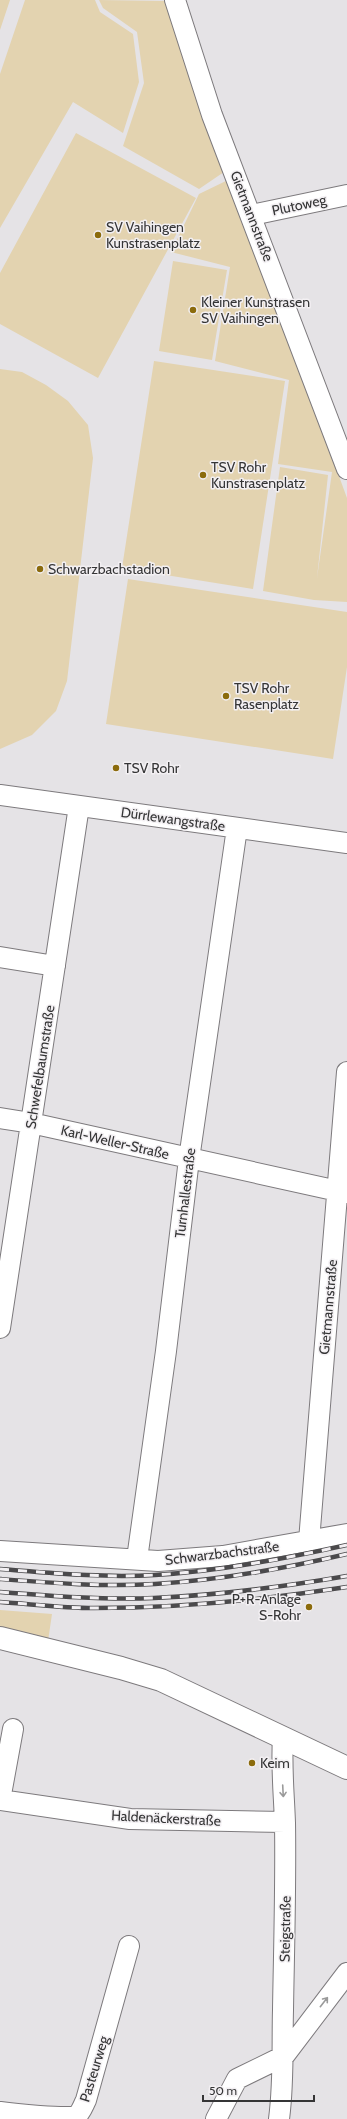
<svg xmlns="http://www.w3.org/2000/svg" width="347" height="2119" font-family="Cabin,sans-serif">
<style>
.green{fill:#e3d3b0}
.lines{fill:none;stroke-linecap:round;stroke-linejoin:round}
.minor-casing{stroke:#7d7a7d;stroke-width:22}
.major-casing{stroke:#7d7a7d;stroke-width:24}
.minor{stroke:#fff;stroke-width:20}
.major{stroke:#fff;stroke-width:22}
.rail-casing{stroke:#4b4a4c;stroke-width:4.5}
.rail{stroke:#f3f0f3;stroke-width:3;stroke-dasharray:9;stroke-linecap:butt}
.oneway{stroke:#9a9a9a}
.poi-dot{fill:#8b6b0c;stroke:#f3f0f3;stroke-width:1.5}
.labels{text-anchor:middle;stroke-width:3;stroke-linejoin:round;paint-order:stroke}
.street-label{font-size:14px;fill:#353536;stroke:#f3f0f3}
.poi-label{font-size:14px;fill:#353536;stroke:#f3f0f3;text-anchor:start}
</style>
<rect width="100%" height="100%" fill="#e5e3e6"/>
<path class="green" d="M0 0H10L0 30Z
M25 0H95L100 12 133 34 139 82 123 133 73 102 0 228V74Z
M99 0 165 1 224 172 199 189 123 146 144 83 137 32 103 8Z
M76 133 196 198 98 378 0 324V273Z
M230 179 347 498V602L314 600 263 591 280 467 328 475 317 578 332 472 278 464 289 380 215 361 230 267 171 252 199 194Z
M173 261 227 270 212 360 159 351Z
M154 361 285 381 253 589 122 568Z
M0 369 22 372 46 385 68 401 88 425 93 458 67 681 56 711 32 735 0 749Z
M128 579 347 612V667L333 759 106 724Z
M0 1610 52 1614 48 1641 0 1630Z"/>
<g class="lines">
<g class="minor-casing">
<path id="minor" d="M175 0 212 115 347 469
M252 215 347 195
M0 795 347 843
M0 957 55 966
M0 1118 31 1123 347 1193
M0 1328 79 806
M309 1541 347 1072
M0 1551 158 1561 223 1556 347 1534
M137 1559 166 1351 189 1159 237 828
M0 1800 130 1819 285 1822
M0 1800 13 1729
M0 2112C14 2114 66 2119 76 2116 81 2113 83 2106 86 2100L129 1946
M216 2119 237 2079 284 2056 347 1973
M279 2119C284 2082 282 2047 283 2010 284 1948 286 1885 285 1823 284 1794 281 1766 283 1738"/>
</g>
<g class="major-casing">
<path id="major" d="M0 1638 121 1668 161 1680 347 1768"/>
</g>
<use href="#minor" class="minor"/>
<use href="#major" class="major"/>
<g class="rail-casing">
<path id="rail" d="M0 1569C52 1573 103 1578 155 1575 220 1571 283 1559 347 1545
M0 1579C52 1583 103 1587 155 1584 220 1580 283 1569 347 1554
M0 1592C51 1596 103 1600 154 1598 219 1595 283 1587 347 1576
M0 1602C31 1604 62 1608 94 1608 179 1608 263 1600 347 1587"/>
</g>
<use href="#rail" class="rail"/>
</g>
<defs><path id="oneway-shaft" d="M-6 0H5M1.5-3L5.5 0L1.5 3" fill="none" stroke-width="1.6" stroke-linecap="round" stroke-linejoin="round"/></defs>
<g class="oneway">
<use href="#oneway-shaft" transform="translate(283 1791) rotate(87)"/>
<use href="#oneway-shaft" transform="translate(324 2002) rotate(-52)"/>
</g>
<g class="poi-dot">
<circle cx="98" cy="235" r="4"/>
<circle cx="193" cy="310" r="4"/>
<circle cx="203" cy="475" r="4"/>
<circle cx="40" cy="569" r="4"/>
<circle cx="226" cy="696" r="4"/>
<circle cx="116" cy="768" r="4"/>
<circle cx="309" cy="1607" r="4"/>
<circle cx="252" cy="1763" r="4"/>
</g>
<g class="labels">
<g class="street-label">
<text transform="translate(299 205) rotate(-12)" y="5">Plutoweg</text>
<text transform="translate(252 216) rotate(69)" y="5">Gietmannstraße</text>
<text transform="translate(173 819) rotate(8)" y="5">Dürrlewangstraße</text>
<text transform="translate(40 1067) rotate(-81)" y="5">Schwefelbaumstraße</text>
<text transform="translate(115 1142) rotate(13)" y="5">Karl-Weller-Straße</text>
<text transform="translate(185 1193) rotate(-83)" y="5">Turnhallestraße</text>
<text transform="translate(328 1307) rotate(-85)" y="5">Gietmannstraße</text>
<text transform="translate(222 1553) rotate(-7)" y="5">Schwarzbachstraße</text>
<text transform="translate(166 1818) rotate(3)" y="5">Haldenäckerstraße</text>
<text transform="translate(285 1929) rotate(-89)" y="5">Steigstraße</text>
<text transform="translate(94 2069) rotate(-73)" y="5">Pasteurweg</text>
</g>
<g class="poi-label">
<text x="106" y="232">SV Vaihingen<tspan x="106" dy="16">Kunstrasenplatz</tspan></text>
<text x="201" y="307">Kleiner Kunstrasen<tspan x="201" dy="16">SV Vaihingen</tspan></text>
<text x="211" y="472">TSV Rohr<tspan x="211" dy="16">Kunstrasenplatz</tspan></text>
<text x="48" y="574">Schwarzbachstadion</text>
<text x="234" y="693">TSV Rohr<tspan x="234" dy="16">Rasenplatz</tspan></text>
<text x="124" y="773">TSV Rohr</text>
<text x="301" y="1604" text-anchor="end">P+R-Anlage<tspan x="301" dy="16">S-Rohr</tspan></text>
<text x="260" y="1768">Keim</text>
</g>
</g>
<path d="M203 2095v6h111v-6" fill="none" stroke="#353536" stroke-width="2"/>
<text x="209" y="2095" font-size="12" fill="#353536" stroke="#f3f0f3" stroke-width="3" paint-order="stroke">50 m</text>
</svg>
